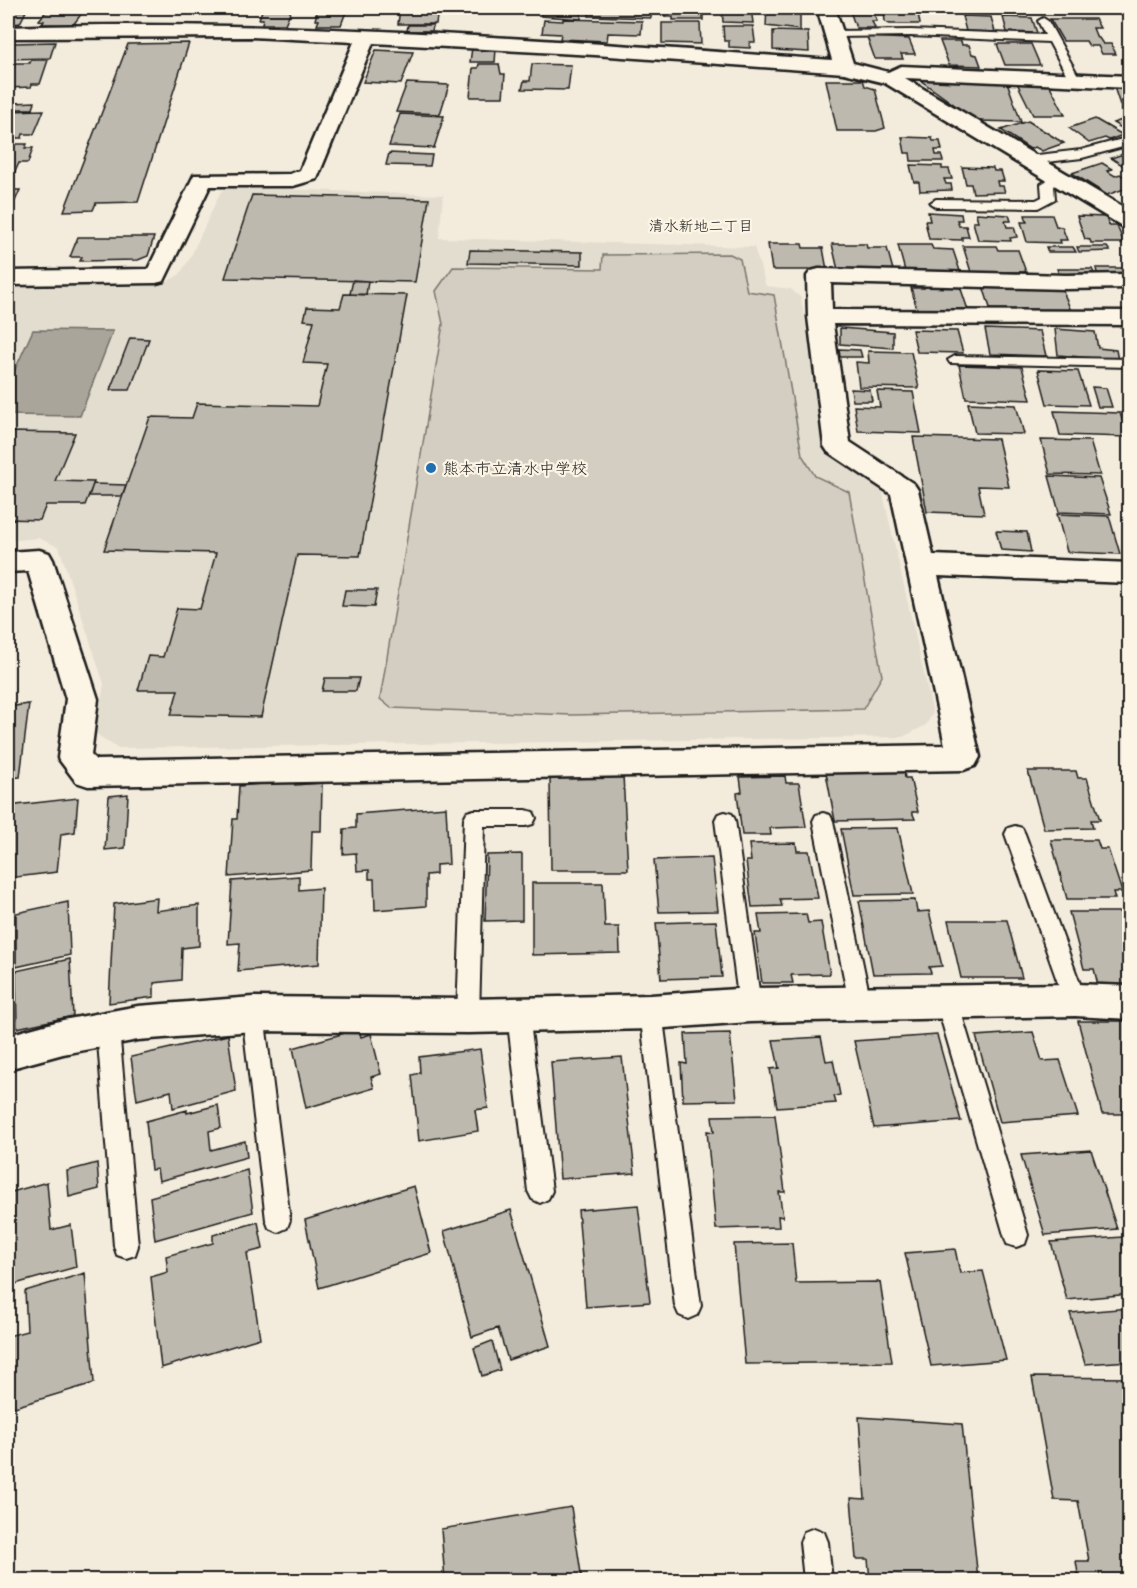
<svg xmlns="http://www.w3.org/2000/svg" width="1137" height="1588" font-family="Kalam,'Klee One',sans-serif">
<style>
.built{fill:#e3ddcf}
.green{fill:#d3cec1;stroke:#78756e;stroke-width:1.5}
.water{fill:#aaa59b;stroke:#716e68;stroke-width:1.5}
.building{fill:#beb9ae;stroke:#1c1c1c;stroke-width:1.5}
.lines{fill:none;stroke-linecap:round;stroke-linejoin:round}
.lane-casing{stroke:#1c1c1c;stroke-width:4}
.street-casing{stroke:#1c1c1c;stroke-width:5}
.lane{fill:#fcf5e5;fill-rule:evenodd}
.street{fill:#fcf5e5;fill-rule:evenodd}
.poi-dot{fill:#1f6fb2;stroke:#fcf5e5;stroke-width:2}
.labels{text-anchor:middle;stroke-width:4.5;stroke-linejoin:round;paint-order:stroke}
.far-neighbourhood-label{font-size:15px;fill:#1c1c1c;stroke:#fcf5e5}
.poi-label{font-size:16px;fill:#1c1c1c;stroke:#fcf5e5;text-anchor:start}
</style>
<rect width="100%" height="100%" fill="#f3ecdd"/>
<filter id="ink" filterUnits="userSpaceOnUse"><feTurbulence type="fractalNoise" baseFrequency=".0167" numOctaves="2"/><feDisplacementMap in="SourceGraphic" scale="12" xChannelSelector="R" yChannelSelector="G"/><feConvolveMatrix kernelMatrix="1 2 1 2 8 2 1 2 1" color-interpolation-filters="sRGB"/></filter>
<g filter="url(#ink)">
<path class="built" d="M230 187 443 195 439 238 754 247 766 286 791 289 801 298 828 451 881 485 933 713 926 725 903 737 117 748 95 733 104 684 59 547 38 538 8 541V287L147 286 166 282 179 275 189 260 221 191Z"/>
<path class="green" d="M730 254 740 259 747 291 774 295 802 455 815 476 849 492 882 676 863 709 572 715 391 708 380 699 443 324 436 291 453 267 602 269 603 255Z"/>
<path class="water" d="M33 330 113 331 80 416 8 415V385Z"/>
<path class="building" d="M49 8H97L92 13H82L73 25 42 24 44 21 39 20Z
M263 8H292L285 24H262L263 19H259Z
M318 8H345L347 9 341 25H317L319 20H315Z
M400 8H438L436 24H398Z
M543 8H582L581 19 541 16Z
M590 8H651V18L589 16Z
M665 8H699V14H703V20H673V17H665Z
M722 8H751L753 23 723 22Z
M767 8H800V30L766 26Z
M883 8H928L929 11 883 9Z
M8 10H18L17 11H26L20 23 8 25Z
M850 11H873L877 21H872L875 28H856Z
M884 11 918 13 920 24H890L885 22Z
M962 16 991 17 995 32 966 31Z
M1003 17 1032 18 1037 33 1007 32Z
M563 19 642 21 641 34 608 33 607 41 560 39 561 34 542 33 544 20 563 21Z
M1050 19H1095L1100 28H1093L1097 38H1099L1103 44H1111L1116 54H1102L1098 46H1089L1086 41H1063Z
M662 23H700L701 44 662 43Z
M408 25H433L432 31H407Z
M723 26H753L755 42H750V48L729 47V41H724Z
M773 31 808 32 809 52 773 50Z
M867 37 909 39 915 54H901L903 59H875Z
M940 41H961L962 45H969L972 54 977 55 981 66 949 65Z
M55 42 50 58 9 59 14 43Z
M189 43 138 202 96 203 93 210 64 211 128 44Z
M997 44H1031L1040 65H1005Z
M472 48 496 49 495 62H470Z
M376 50 413 52 401 84 363 82Z
M31 60H48L40 84H32L31 87 8 88 15 63H30Z
M479 64H499L501 74H505L503 97H470L473 68H478Z
M532 64 571 65 568 90 522 89 524 81H530Z
M826 80H863L865 86 875 89 885 128 876 131H837Z
M920 80 1007 82 1021 122 977 121Z
M1047 80 1065 115H1033L1016 81Z
M407 83 449 85 440 114 396 112Z
M1114 87 1130 88V111H1122Z
M35 102 33 109H10L13 103Z
M44 110 34 134H23L22 138H8V111Z
M400 114 444 116 434 148 389 146Z
M1128 118 1130 133 1113 123Z
M1095 119 1114 130 1123 135 1109 140 1105 138 1089 143 1069 128Z
M1028 121 1057 139 1064 143 1042 151 1035 147 1030 149 1001 130Z
M902 137 932 138 933 141H940L942 150H935L936 155H941L943 161H911L910 153H905Z
M8 144H27L25 148H33L28 163H19L14 174H8Z
M1130 152V170L1111 158Z
M389 153 432 155 430 166 386 165Z
M1102 163 1112 169 1107 171 1115 176 1120 174 1130 180V187L1107 195 1072 173Z
M910 165 942 166V169H949L952 179H944L946 184H951L952 190 920 191 919 182H914Z
M962 167 993 168 994 171H1001L1004 181H997L998 186H1003L1005 192 973 193 971 184H966Z
M12 190H20L15 201H8Z
M252 195 429 199 415 282 225 278Z
M928 212 961 214 962 220H957L959 226H966L969 237H962V240L929 239 925 221H930Z
M976 213 1009 215 1011 221H1005L1007 227H1014L1017 237 1010 238 1011 241 978 240 973 222H978Z
M1025 215H1052L1056 226 1062 227 1067 240H1060L1061 243 1027 242 1021 222H1027Z
M1077 216 1106 217 1109 226H1117L1124 243H1091L1090 240 1085 239Z
M78 237H154L148 256 138 260 80 261 82 257H70Z
M768 244H802L803 248H823L827 270H772Z
M832 244H866L867 248H887L893 270H838Z
M898 245H931L933 249 953 250 960 271H905Z
M963 246H996L998 250H1018L1026 272H971Z
M1046 247H1073L1076 252H1048Z
M1077 247H1107L1110 251 1079 252Z
M470 250 582 252V265L468 263Z
M1096 268H1122L1124 273H1097Z
M1057 269H1092L1094 273 1059 274Z
M353 280 368 281 366 295 350 294Z
M923 286H960L968 310 917 309 911 288H924Z
M983 286H1061L1071 311H991Z
M344 294 407 295 360 556 297 555 261 717 171 715 178 690H138L148 656 163 657 177 608 200 609 216 553 104 550 150 417 192 418 197 403 317 406 327 364 303 363 314 321 304 320 307 307 340 308Z
M840 328 893 332V348L840 344Z
M985 329 1040 331 1046 356 990 354Z
M1055 329 1095 332 1098 348 1116 350 1118 360 1058 355Z
M912 330 957 331 963 353 917 352Z
M130 338 149 339 130 390H110Z
M839 349 860 350 862 357H840Z
M868 351 911 352 919 388 859 387 856 362 869 363Z
M959 365 1022 367 1031 400 966 398Z
M1038 370 1078 371 1089 405 1047 404Z
M1092 387 1106 388 1112 407H1098Z
M851 389 870 390 872 401H853Z
M877 391 913 392 921 433 858 431 854 406 880 407Z
M968 403 1016 405 1024 434 975 433Z
M1054 411 1120 413 1128 437 1060 435Z
M8 432 75 433 55 481 94 482 85 505H46L40 520 8 519Z
M913 437 998 439 1009 487 978 486 984 514 927 512Z
M1041 440 1090 441 1100 475 1050 474Z
M1049 476 1099 478 1111 514 1059 512Z
M93 484 126 485 122 496H89Z
M1057 514 1109 516 1120 554 1067 552Z
M996 531 1027 532 1031 552 1001 550Z
M345 590H377L374 607 342 606Z
M325 678H359L356 691H322Z
M29 704 20 777 8 778V707Z
M1028 771H1076L1078 778H1087L1100 820H1091L1093 828 1044 829Z
M904 772 905 778H910L918 812H912L915 819 835 821 826 773Z
M623 775 628 870H551L550 776Z
M785 776 786 783H799L806 827 770 828 771 835H742L737 793 742 792 740 777Z
M295 781V785L322 783 321 831H312L311 870 229 877 233 819H237L239 786Z
M128 794 125 848 105 850 109 796Z
M78 798 75 832 61 834 57 872 8 878V806Z
M446 807 449 864 436 865V874L426 875V906L375 910 374 879H369V870L357 871 356 853 343 854 344 829 356 828V814Z
M898 828 913 894 854 895 841 829Z
M1051 840H1097L1100 849H1108L1122 892H1113L1115 899H1067Z
M796 843 797 851H809L818 898 780 899 782 906 752 907 746 861H751L749 844Z
M522 854V920L485 921 487 855Z
M712 858 718 911 659 912 654 860Z
M299 876V890L321 888 319 964 238 971 240 943 228 944 232 881Z
M532 883H603L605 927H619L620 953 532 955Z
M157 898 156 911 199 905V946L182 948 181 980 154 983V997L109 1003 114 904Z
M915 900 917 912 929 911 942 966 929 967 931 973 873 974 859 901Z
M68 902 70 955 16 967V913Z
M1069 912H1125L1127 920H1130V985H1098L1094 969H1084Z
M806 914 808 923 821 922 830 974 791 975 793 983H762L755 933H761L758 915Z
M948 920H1007L1022 978H961Z
M716 921 722 977 661 979 656 923Z
M70 959 73 1016 17 1028 16 971Z
M1078 1021H1130V1114H1102Z
M359 1029 361 1037 371 1034 381 1074 371 1077 374 1088 306 1108 293 1048Z
M1033 1032 1042 1061 1060 1060 1078 1116 1000 1122 976 1036Z
M730 1033 737 1100 683 1101 681 1063 687 1064 685 1034Z
M228 1035 236 1091 173 1108 171 1091 137 1100 131 1057Z
M937 1035 961 1121 874 1128 854 1041Z
M821 1037 826 1061 833 1060 840 1095 834 1096 836 1103 777 1107 770 1069 779 1068 773 1040Z
M480 1049 488 1108 475 1110 478 1131 419 1141 412 1075 420 1073 419 1057Z
M622 1057 635 1173 560 1179 551 1062Z
M218 1105 221 1128 209 1131 211 1150 245 1141 247 1157 159 1181 157 1169 151 1170 146 1121 187 1110V1113Z
M775 1115 785 1192H779L783 1217 778 1216 779 1227 716 1229 707 1131 714 1132 712 1116Z
M1091 1150 1117 1229 1045 1235 1021 1155Z
M97 1163 99 1189 69 1197 67 1171Z
M247 1170 253 1212 155 1240 150 1197Z
M47 1182 51 1230 71 1225 76 1267 8 1286V1193Z
M414 1186 431 1253 319 1288 305 1220Z
M638 1205 650 1302 586 1307 578 1210Z
M511 1210 550 1346 508 1360 498 1328 472 1337 444 1231Z
M258 1222 263 1249 247 1253 260 1338 161 1368 151 1277 168 1272 166 1256 213 1243V1235Z
M1123 1237 1130 1257V1294L1067 1300 1051 1242Z
M792 1243 796 1283 880 1282 892 1362 745 1364 734 1244Z
M955 1249 960 1273 983 1271 1006 1360 931 1366 905 1253Z
M85 1273 94 1383 8 1409V1336L27 1331 25 1291Z
M1130 1308V1361L1085 1364 1070 1313Z
M492 1341 500 1370 482 1376 474 1348Z
M1032 1377 1130 1378V1580H1079L1076 1561H1089L1078 1501 1054 1500Z
M859 1417 962 1424 978 1580H870L868 1559H856L851 1498 865 1499Z
M571 1507 582 1580H445L441 1529Z"/>
<g class="lines">
<g class="lane-casing">
<path id="lane" d="M1115 8H1126L1130 11V21Z
M1043 18 1048 21 1080 79 1078 81H1070L1049 42 911 36 834 37 828 34 834 31 911 30 1045 35 1038 21Z
M1130 137V145L1082 158 1029 164 1023 160 1029 156 1081 150Z
M1058 174 1064 178 1054 186 1055 199 1038 208 936 207 930 203 936 199 1036 200 1042 197 1041 184Z
M955 356 1130 359V367L950 363 948 360Z
M474 810H526L533 812 536 818 533 824 526 826H484L479 1016 476 1023 468 1026 460 1023 457 1016 464 818 467 812Z
M725 812 732 814 735 820 761 1005 758 1012 750 1015 742 1012 739 1005 715 820 718 814Z
M823 813 830 815 833 821 871 1003 868 1010 860 1013 852 1010 849 1003 813 821 816 815Z
M1015 826 1022 828 1025 834 1086 1000 1083 1007 1075 1010 1067 1007 1064 1000 1005 834 1008 828Z
M947 992 955 995 958 1002 1028 1235 1025 1244 1016 1247 1007 1244 1004 1235 936 1002 939 995Z
M651 1002 659 1005 662 1012 701 1306 697 1315 688 1319 679 1315 675 1306 640 1012 643 1005Z
M253 1004 261 1007 264 1014 290 1220 287 1228 278 1232 269 1228 266 1220 242 1014 245 1007Z
M518 1005 526 1008 529 1015 552 1191 548 1199 540 1203 532 1199 528 1191 507 1015 510 1008Z
M108 1019 116 1022 119 1029 138 1246 135 1255 126 1258 117 1255 114 1246 97 1029 100 1022Z
M814 1528 824 1532 828 1542 832 1580H804L800 1542 804 1532Z"/>
</g>
<g class="street-casing">
<path id="street" d="M817 8H835L853 63 888 72 901 66 1130 76V88L905 78 1130 211V228L1122 226 885 83 844 73 595 55 373 43 317 179 293 186H210L164 281 156 283 8 285V271L148 269 194 175 290 174 300 170 354 42 251 37 8 38V27C283 18 558 41 832 60Z
M819 269 1066 275 1130 274V288L1066 289 831 283 832 310 1130 311V325L833 324 850 442 914 484 918 490 933 555 1130 563V583L938 576 980 757 975 766 964 770 88 786 76 782 58 758 66 699 28 571 8 572V552L39 550 49 553 53 560 98 699 91 755 96 760 945 745 891 494 828 452 824 446 808 317 807 276 811 271Z
M1075 984 1130 986V1019L1075 1016 750 1022 651 1029 468 1033 253 1031 138 1040 63 1054 8 1069V1035L63 1020 138 1006 253 997 468 999 651 995 750 988Z"/>
</g>
<use href="#lane" class="lane"/>
<use href="#street" class="street"/>
</g>
</g>
<circle class="poi-dot" cx="431" cy="468" r="6"/>
<g class="labels">
<g class="far-neighbourhood-label">
<text x="701" y="231">清水新地二丁目</text>
</g>
<g class="poi-label">
<text x="443" y="474">熊本市立清水中学校</text>
</g>
</g>
<rect width="1137" height="1588" fill="none" stroke="#fcf5e5" stroke-width="30"/>
<rect x="15" y="15" width="1107" height="1558" fill="none" stroke="#1c1c1c" stroke-width="2" filter="url(#ink)"/>
</svg>
